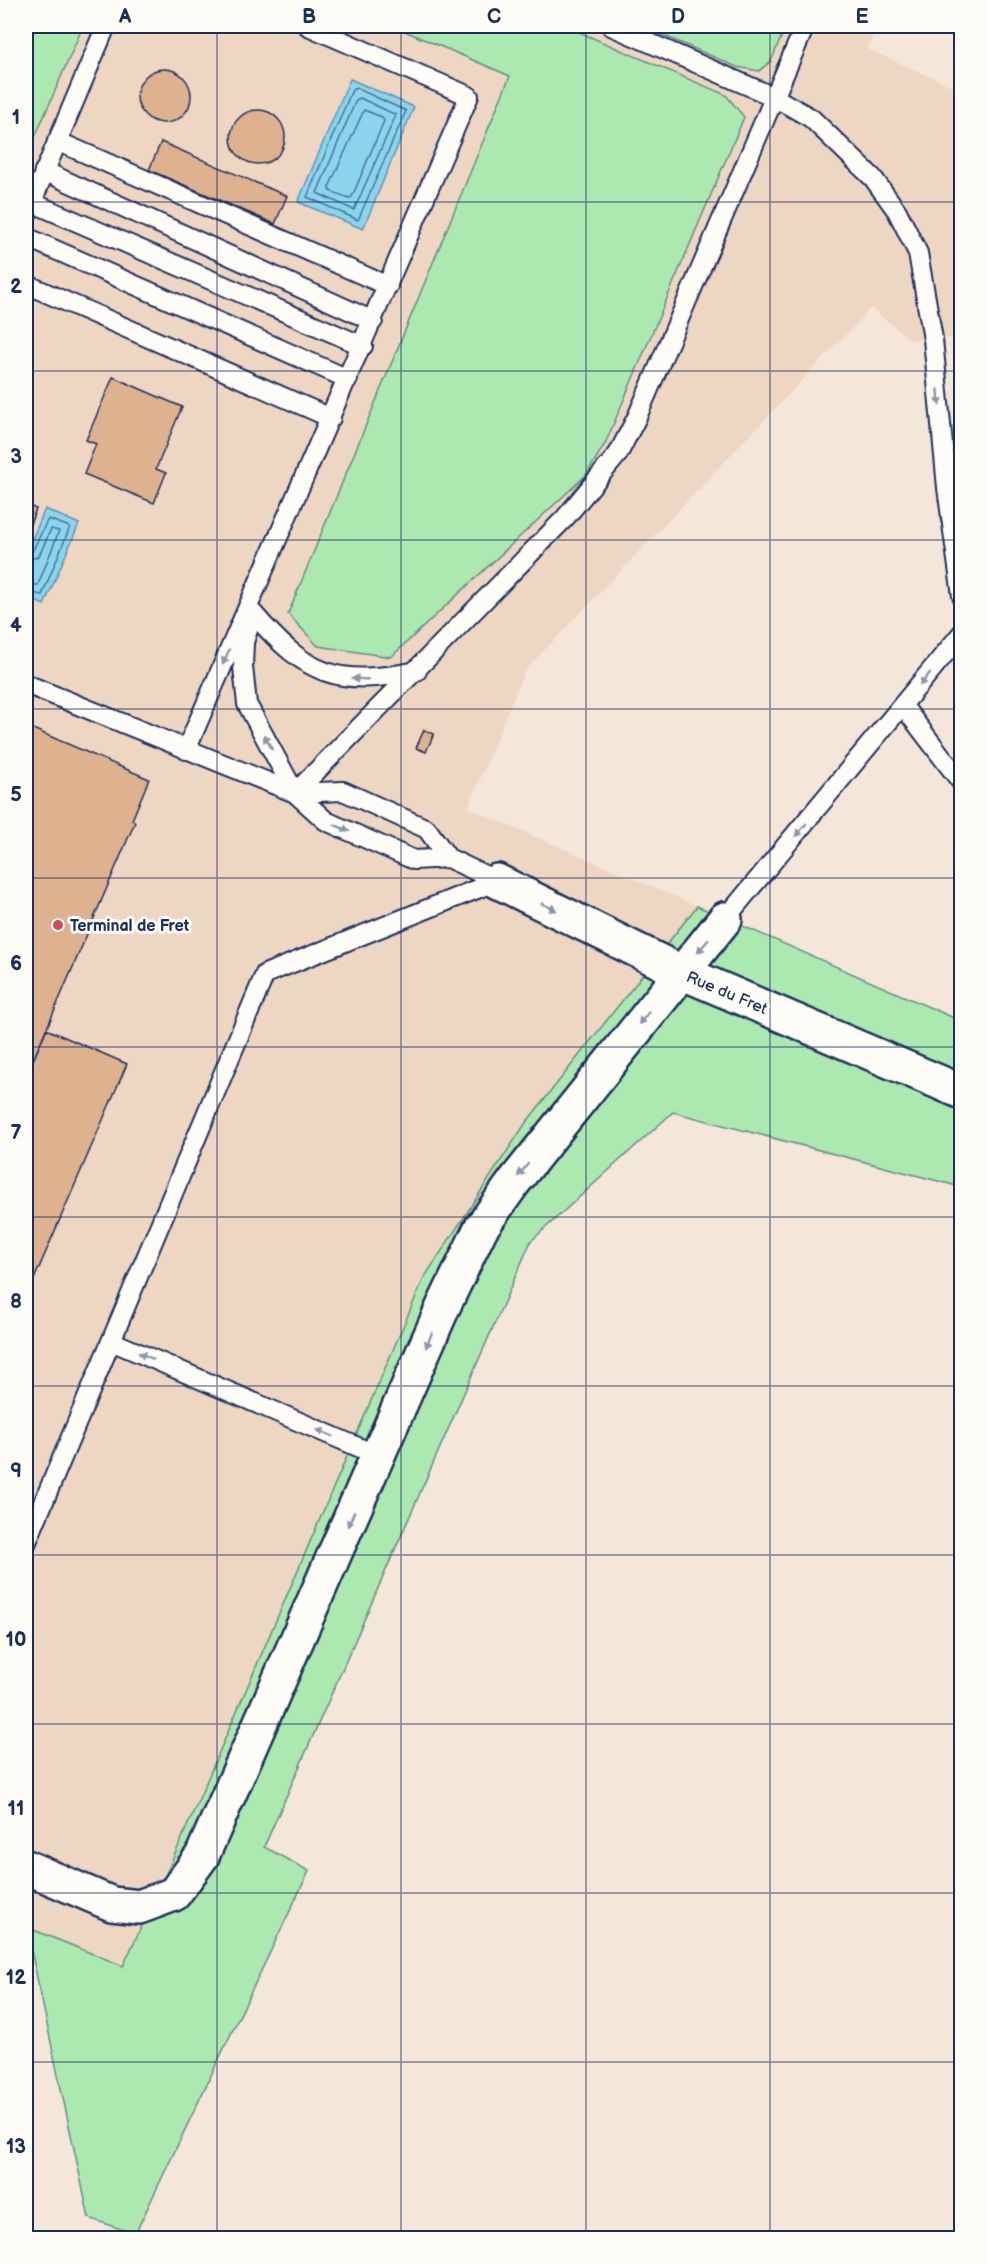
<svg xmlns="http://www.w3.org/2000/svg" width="987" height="2264" font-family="'Balsamiq Sans',sans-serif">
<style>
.built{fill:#edd6c2}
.green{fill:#abe9b0;stroke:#638c87;stroke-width:1.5}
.water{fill:#8bd5ec;stroke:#5e93b3;stroke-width:1.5}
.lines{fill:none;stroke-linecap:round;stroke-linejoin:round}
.shore{stroke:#487197;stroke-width:1.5}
.building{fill:#deb18f;stroke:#1b2f5e;stroke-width:1.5}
.service-casing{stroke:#1b2f5e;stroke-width:22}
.minor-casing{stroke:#1b2f5e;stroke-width:38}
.service{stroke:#fdfcf7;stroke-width:18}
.minor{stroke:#fdfcf7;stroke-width:33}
.oneway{fill:#8c96aa}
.grid{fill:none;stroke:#1b2f5e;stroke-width:1.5;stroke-opacity:0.55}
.poi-dot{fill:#d1495b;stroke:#fdfcf7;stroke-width:2}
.labels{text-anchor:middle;stroke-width:6;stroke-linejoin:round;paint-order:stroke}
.poi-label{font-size:16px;font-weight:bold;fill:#1b2f5e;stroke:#fdfcf7;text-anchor:start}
.street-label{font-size:16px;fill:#1b2f5e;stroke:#fdfcf7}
.neatline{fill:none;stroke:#1b2f5e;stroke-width:2}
.grid-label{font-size:20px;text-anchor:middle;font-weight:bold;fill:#1b2f5e}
</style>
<rect width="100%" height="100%" fill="#f4e6d8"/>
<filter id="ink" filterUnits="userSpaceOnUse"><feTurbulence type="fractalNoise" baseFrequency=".0167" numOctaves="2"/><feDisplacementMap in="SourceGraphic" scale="12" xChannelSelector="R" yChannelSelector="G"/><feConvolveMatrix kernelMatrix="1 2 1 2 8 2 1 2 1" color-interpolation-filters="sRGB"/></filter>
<g filter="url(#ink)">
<path class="built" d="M26 26H877L867 49 961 90V331L956 338 911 340 871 308 524 672 468 808 697 906 525 1124 424 1278 176 1852 123 1966 26 1927Z"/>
<path class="green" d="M26 26H83L26 158Z
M393 26H565L726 95 744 117 605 444 586 475 391 657 318 646 288 614 510 76Z
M641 26H786L771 61 759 71 737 67Z
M697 906 961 1021V1187L673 1112 531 1241 264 1847 309 1871 135 2234 89 2218 26 1927 123 1966 176 1852 424 1278 525 1124Z"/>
<path class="water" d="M350 79 414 107 363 229 298 202Z
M45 509 79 524 44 605 26 597V554Z"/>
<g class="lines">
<path class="shore" d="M356 88 406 111 358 220 307 197 352 90Z
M360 98 396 115 354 210 317 193 356 100Z
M364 110 382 117 384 121 352 197 349 198 330 191 329 187Z
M26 554 33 550 48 519 70 527 42 595 26 592
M26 561 39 556 51 529 59 531 38 585 26 584"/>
</g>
<path class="building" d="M137 96a27 27 0 1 1 54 0a27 27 0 1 1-54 0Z
M231 137a27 27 0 1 1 54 0a27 27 0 1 1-54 0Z
M161 142 287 196 275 224 149 170Z
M113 377 182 407 156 469 166 473 154 503 84 474 96 444 86 440Z
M26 504 36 509 26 534Z
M26 726 149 779 132 820 135 822 26 1077Z
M424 730 434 734 426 752 416 748Z
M46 1029 127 1064 26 1298V1077Z"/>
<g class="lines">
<g class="service-casing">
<path id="service" d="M611 26 774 97 811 118 873 178 897 211 918 253 933 339 947 488 962 596
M57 141 388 286
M44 171 373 321
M31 202 363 346
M26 216 106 26
M26 237 348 379
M26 284 331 418
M253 613C307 676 337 687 417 671
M26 684 295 793 343 791 427 829 448 858 414 860 326 821 295 793 247 704 243 667 244 642 250 624
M903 706 962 783
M186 750 469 96 308 26
M295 793 565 518 618 454 637 417 805 26
M448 858 497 881
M725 919 962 633
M111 1341 379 1456
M26 1544 265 974 497 881"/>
</g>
<g class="minor-casing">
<path id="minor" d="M497 881 681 972 962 1092
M26 1867 112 1904 139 1907 174 1894 202 1856 443 1307 481 1228 514 1182 725 919"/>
</g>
<use href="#service" class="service"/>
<use href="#minor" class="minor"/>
</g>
<defs><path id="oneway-solid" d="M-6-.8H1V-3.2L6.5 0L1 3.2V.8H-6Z" transform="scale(1.5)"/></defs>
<g class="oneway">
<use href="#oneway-solid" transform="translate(939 397) rotate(85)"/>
<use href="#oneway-solid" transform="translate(226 657) rotate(114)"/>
<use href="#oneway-solid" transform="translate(360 679) rotate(-177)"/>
<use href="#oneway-solid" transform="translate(925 679) rotate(129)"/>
<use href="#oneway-solid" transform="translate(268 742) rotate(-118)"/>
<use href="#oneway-solid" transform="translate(342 828) rotate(24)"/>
<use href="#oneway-solid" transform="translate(801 830) rotate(130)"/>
<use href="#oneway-solid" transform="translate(549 907) rotate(26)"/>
<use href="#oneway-solid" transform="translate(703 946) rotate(130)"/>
<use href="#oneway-solid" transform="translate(644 1018) rotate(129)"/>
<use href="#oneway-solid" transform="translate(523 1170) rotate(129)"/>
<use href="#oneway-solid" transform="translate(429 1340) rotate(113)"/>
<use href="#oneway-solid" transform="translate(146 1356) rotate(-157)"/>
<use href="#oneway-solid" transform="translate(325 1433) rotate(-157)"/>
<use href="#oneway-solid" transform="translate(351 1519) rotate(114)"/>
</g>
</g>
<path class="grid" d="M217 26V2238M401 26V2238M586 26V2238M770 26V2238M26 202H962M26 371H962M26 540H962M26 709H962M26 878H962M26 1047H962M26 1217H962M26 1386H962M26 1555H962M26 1724H962M26 1893H962M26 2062H962"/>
<circle class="poi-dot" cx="58" cy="925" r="6"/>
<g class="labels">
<g class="poi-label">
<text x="70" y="931">Terminal de Fret</text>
</g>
<g class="street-label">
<text transform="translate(727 992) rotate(23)" y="6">Rue du Fret</text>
</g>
</g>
<rect width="987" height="2264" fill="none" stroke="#fdfcf7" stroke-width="66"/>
<rect x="33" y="33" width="921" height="2198" class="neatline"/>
<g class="grid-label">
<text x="125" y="23">A</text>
<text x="309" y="23">B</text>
<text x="494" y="23">C</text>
<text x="678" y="23">D</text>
<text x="862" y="23">E</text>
<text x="16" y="124">1</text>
<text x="16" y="293">2</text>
<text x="16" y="463">3</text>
<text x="16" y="632">4</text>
<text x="16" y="801">5</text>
<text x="16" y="970">6</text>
<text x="16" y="1139">7</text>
<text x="16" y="1308">8</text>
<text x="16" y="1477">9</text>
<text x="16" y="1646">10</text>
<text x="16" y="1815">11</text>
<text x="16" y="1984">12</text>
<text x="16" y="2153">13</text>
</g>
</svg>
